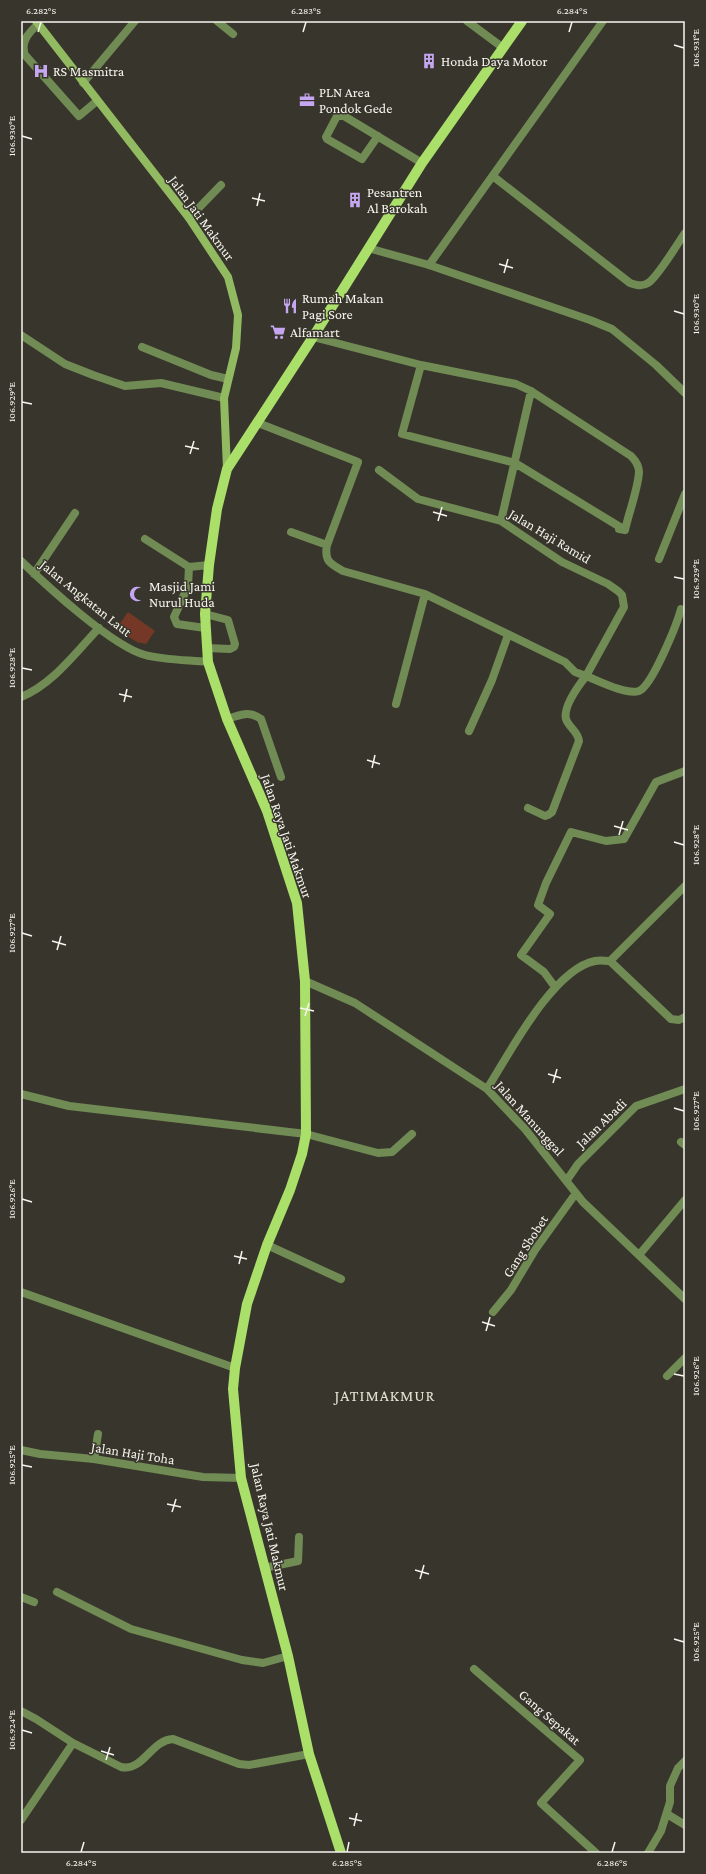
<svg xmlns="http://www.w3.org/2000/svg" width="706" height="1874" font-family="'Crimson Pro',serif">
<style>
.green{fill:#753827}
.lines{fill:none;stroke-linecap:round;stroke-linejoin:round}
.service{stroke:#718b54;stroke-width:8}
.minor{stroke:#718b54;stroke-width:8}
.tertiary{stroke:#718b54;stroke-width:8}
.secondary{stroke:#91ba61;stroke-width:8}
.primary{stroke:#aadf6a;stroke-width:10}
.ticks{fill:none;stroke:#f6f5ee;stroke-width:1.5}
.labels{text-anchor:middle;stroke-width:3;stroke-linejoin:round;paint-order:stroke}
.poi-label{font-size:14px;fill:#f6f5ee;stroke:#38362c;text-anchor:start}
.street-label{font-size:14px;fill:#f6f5ee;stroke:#38362c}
.quarter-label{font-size:16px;letter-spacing:1px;fill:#e4e2d5;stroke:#38362c}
.neatline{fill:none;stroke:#f6f5ee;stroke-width:1.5}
.ticks-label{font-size:10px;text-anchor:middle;fill:#f6f5ee}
</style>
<rect width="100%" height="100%" fill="#38362c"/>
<path class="green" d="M128 612 155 631 146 644 137 642 116 629Z"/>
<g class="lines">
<path class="service" d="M38 24C29 33 20 41 25 55L79 116 97 101
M378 136 362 159 327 139 326 137 337 116H344L422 163
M494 177 630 283C636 285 642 287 648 283 657 278 678 243 685 233
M429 265 603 21
M142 347 211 375 228 379
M145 539 189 567 188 586 174 617 177 624 205 628
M659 559 685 494
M189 567 209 565
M205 614 228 620 235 644 234 647 230 649 207 648
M227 719C241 715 249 710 261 719L281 777
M21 1094 69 1106 306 1134 378 1153 392 1152 412 1134
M267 1245 341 1279
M21 1292 235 1368
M264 1568 298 1561 299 1537
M57 1592 131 1629 242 1660 263 1663 288 1656
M474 1669 580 1760 541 1803 596 1853"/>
<path class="minor" d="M217 21 233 34
M467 21 502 47
M83 83 135 21
M189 218 221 185
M21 335 65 364 93 375 125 386 161 383 224 398
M313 337 421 365 516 384 531 391 631 456C635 460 639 465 639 472 638 489 629 512 625 530L619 529
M421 365 402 434 515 463 625 530
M258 423 358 462 327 545C324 561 330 564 343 571L425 594 565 662 575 672 586 676C579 685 563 707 566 719 569 728 578 731 579 741L552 812 548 815 545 816 528 808
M379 470 418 499 501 521 562 562 608 584 618 591 622 595 624 607 586 676C599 681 626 695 639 691 652 686 677 624 681 609
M501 521 531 391
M291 532 327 545
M21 561C47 586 112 646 145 655 164 660 188 660 208 662
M34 574 75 513
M21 697C53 684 75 653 99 628
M396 704 425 594
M469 731 492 680 508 635
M610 961 671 1019 679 1020 685 1017
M305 981 355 1003 487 1089 525 1129 583 1202 685 1299
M555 987 544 972 521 955 550 914 538 905 546 883 571 832 606 841 624 839 656 782 685 771
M487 1089C509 1054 553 969 595 961 600 960 605 961 610 961L685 886
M681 1142 685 1145
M567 1180 578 1164 636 1106 685 1089
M639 1255 685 1200
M493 1312 511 1290 535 1250 576 1193
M667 1376 685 1358
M94 1459 98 1434
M21 1597 34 1602
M21 1711 36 1719 73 1743 121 1767C143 1772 151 1740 173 1739L239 1764 249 1765 309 1754
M667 1814 685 1825
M21 1820 73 1743
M648 1853 661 1831 670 1802V1786L678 1768 685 1761"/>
<path class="tertiary" d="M368 248 429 265 590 320 612 329 656 365 685 393
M21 1450 40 1454 94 1459 203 1477 241 1478"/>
<path class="secondary" d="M36 21 189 218 228 277 238 315 236 348 224 398 227 469"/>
<path class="primary" d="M341 1853 309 1754 288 1656 241 1478 233 1389 235 1368 247 1304 267 1245 290 1190 302 1154 306 1134 305 981 297 903 267 811 227 719 208 662 205 614 209 565 217 509 227 469 313 337 422 163 522 21"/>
</g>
<path class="ticks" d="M38 32 41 22M303 32 306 22M569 32 572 22M674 45 684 48M22 136 32 139M252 198 265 201M257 206 260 193M499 264 513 268M504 273 508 259M674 311 684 314M22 402 32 404M185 446 199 449M190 454 194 441M433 512 447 516M438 521 442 507M674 577 684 579M22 668 32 670M119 694 132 697M124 702 127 689M367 760 380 764M372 768 375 755M614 826 628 830M619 835 623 821M674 842 684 845M22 933 32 936M52 941 66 945M57 950 61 936M300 1008 314 1011M305 1016 309 1003M548 1074 561 1078M553 1083 557 1069M674 1108 684 1111M22 1199 32 1202M234 1256 247 1259M239 1264 242 1251M482 1322 495 1326M486 1331 490 1317M674 1374 684 1376M22 1465 32 1467M167 1504 181 1507M172 1512 176 1499M415 1570 429 1574M420 1579 424 1565M674 1639 684 1642M22 1730 32 1733M101 1751 114 1755M106 1760 110 1747M349 1818 362 1821M354 1826 357 1813M81 1852 84 1842M347 1852 349 1842M612 1852 615 1842"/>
<defs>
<g id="building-bare" transform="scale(1.2)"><path d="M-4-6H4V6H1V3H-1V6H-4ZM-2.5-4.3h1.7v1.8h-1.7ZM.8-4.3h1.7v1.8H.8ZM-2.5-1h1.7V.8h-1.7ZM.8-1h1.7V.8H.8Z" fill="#c5a6f0" stroke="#38362c" stroke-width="2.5" paint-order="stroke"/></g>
<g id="hospital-bare" transform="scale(1.2)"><path d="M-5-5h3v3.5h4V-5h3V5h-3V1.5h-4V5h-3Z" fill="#c5a6f0" stroke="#38362c" stroke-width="2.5" paint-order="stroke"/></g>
<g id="office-bare" transform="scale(1.2)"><path d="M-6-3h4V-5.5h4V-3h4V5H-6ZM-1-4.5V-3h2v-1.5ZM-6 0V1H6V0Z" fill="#c5a6f0" stroke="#38362c" stroke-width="2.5" paint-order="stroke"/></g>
<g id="restaurant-bare" transform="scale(1.2)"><path d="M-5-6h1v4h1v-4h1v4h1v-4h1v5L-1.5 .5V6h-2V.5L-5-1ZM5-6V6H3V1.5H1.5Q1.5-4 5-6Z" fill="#c5a6f0" stroke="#38362c" stroke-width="2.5" paint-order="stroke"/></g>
<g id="supermarket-bare" transform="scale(1.2)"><path d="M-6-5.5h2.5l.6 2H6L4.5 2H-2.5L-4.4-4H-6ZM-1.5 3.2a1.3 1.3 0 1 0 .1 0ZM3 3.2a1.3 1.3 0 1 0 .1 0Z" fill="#c5a6f0" stroke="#38362c" stroke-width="2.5" paint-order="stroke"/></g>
<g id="mosque-bare" transform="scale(1.2)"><path d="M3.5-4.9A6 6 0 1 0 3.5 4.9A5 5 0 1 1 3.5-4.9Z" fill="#c5a6f0" stroke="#38362c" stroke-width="2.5" paint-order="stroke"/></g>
</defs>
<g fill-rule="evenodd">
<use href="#building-bare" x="429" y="61"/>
<use href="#hospital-bare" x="41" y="71"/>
<use href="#office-bare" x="307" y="100"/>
<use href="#building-bare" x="355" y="200"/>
<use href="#restaurant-bare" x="290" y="306"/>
<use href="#supermarket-bare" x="278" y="332"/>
<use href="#mosque-bare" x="137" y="594"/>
</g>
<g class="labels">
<g class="poi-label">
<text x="441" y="66">Honda Daya Motor</text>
<text x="53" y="76">RS Masmitra</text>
<text x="319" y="97">PLN Area<tspan x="319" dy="16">Pondok Gede</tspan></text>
<text x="367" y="197">Pesantren<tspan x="367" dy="16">Al Barokah</tspan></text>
<text x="302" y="303">Rumah Makan<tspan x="302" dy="16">Pagi Sore</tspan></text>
<text x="290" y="337">Alfamart</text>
<text x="149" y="591">Masjid Jami<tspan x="149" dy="16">Nurul Huda</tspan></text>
</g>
<g class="street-label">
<text transform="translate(202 218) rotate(54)" y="5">Jalan Jati Makmur</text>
<text transform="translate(550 536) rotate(31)" y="5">Jalan Haji Ramid</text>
<text transform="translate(86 598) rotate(39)" y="5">Jalan Angkatan Laut</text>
<text transform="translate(287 836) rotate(71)" y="5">Jalan Raya Jati Makmur</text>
<text transform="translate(530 1118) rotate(48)" y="5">Jalan Manunggal</text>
<text transform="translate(601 1123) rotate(-44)" y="5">Jalan Abadi</text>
<text transform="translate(525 1246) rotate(-57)" y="5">Gang Sbobet</text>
<text transform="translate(133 1453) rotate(9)" y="5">Jalan Haji Toha</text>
<text transform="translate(270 1527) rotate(77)" y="5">Jalan Raya Jati Makmur</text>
<text transform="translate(550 1717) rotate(41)" y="5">Gang Sepakat</text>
</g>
<g class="quarter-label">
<text x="385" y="1401">JATIMAKMUR</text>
</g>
</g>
<rect width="706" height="1874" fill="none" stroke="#38362c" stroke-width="44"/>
<rect x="22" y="22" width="662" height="1830" class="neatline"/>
<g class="ticks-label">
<text x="41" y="14">6.282°S</text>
<text x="306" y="14">6.283°S</text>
<text x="572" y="14">6.284°S</text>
<text transform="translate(695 48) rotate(-90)" y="4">106.931°E</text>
<text transform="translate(11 136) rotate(-90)" y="4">106.930°E</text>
<text transform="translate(695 314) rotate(-90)" y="4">106.930°E</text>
<text transform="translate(11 402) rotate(-90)" y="4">106.929°E</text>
<text transform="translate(695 579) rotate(-90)" y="4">106.929°E</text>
<text transform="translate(11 668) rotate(-90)" y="4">106.928°E</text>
<text transform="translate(695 845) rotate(-90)" y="4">106.928°E</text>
<text transform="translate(11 933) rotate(-90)" y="4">106.927°E</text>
<text transform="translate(695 1111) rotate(-90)" y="4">106.927°E</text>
<text transform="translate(11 1199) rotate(-90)" y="4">106.926°E</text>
<text transform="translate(695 1376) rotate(-90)" y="4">106.926°E</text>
<text transform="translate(11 1465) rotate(-90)" y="4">106.925°E</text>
<text transform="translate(695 1642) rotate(-90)" y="4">106.925°E</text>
<text transform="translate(11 1730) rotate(-90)" y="4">106.924°E</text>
<text x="81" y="1866">6.284°S</text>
<text x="347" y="1866">6.285°S</text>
<text x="612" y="1866">6.286°S</text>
</g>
</svg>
